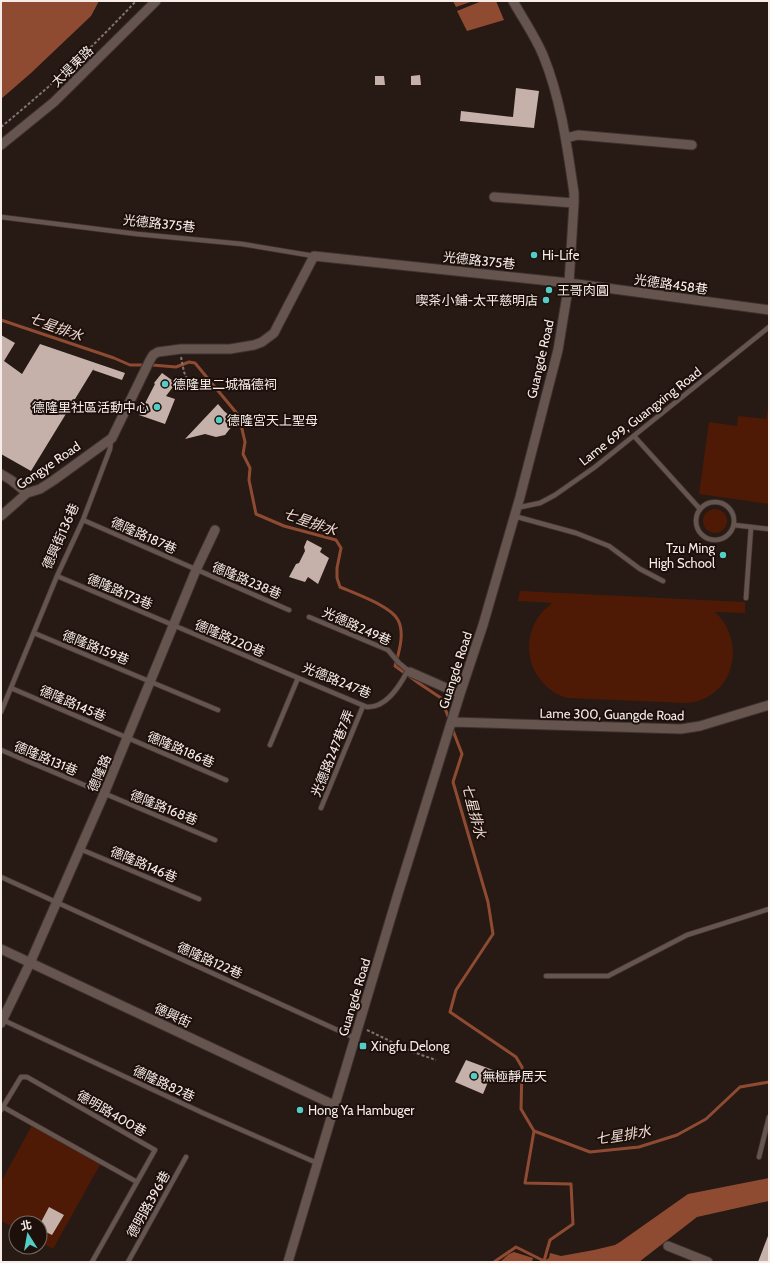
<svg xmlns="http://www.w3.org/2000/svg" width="770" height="1263" font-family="Cabin,'Noto Sans TC',sans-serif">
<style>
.green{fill:#4e1a05}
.water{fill:#8f4b32}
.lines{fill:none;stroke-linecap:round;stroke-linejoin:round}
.stream{stroke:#8f4b32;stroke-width:3}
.building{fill:#c5b1aa}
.lane-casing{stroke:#3d3230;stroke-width:6}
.street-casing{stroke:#3d3230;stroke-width:11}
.path{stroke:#80746f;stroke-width:2;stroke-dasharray:3 2;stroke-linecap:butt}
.lane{stroke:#66554f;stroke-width:4.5}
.street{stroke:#66554f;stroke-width:9}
.poi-dot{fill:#54cdc7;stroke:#1d100b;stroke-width:1.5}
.labels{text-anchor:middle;stroke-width:4;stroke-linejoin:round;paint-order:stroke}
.street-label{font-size:13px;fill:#f6ece8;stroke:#1d100b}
.poi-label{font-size:13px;fill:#f6ece8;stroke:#1d100b;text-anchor:start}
.water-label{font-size:14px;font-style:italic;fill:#f2dcd5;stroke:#1d100b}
</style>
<rect width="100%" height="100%" fill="#271914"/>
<path class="green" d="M768 409H769V504L699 494 709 422 737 426 738 416 766 419Z
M703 521a12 12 0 1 1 24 0a12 12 0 1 1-24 0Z
M520 591 745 602V613L715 612C743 637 738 686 701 700 697 702 691 702 686 703L567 698C562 696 555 694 551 690 527 672 522 641 539 616 542 611 548 607 552 603L518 601Z
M32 1125 101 1163 53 1249 40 1242V1223H16V1229L1 1221V1182Z"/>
<path class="water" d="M1 1H99L91 16 31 73 1 99Z
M453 1H473L456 7Z
M482 1H496L504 20 467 31 457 11Z
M769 1178V1201L697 1217 639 1262H542L549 1258 550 1253 561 1256 594 1250 615 1245 620 1242 688 1194Z
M514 1252 533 1258 532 1262H500L509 1254Z"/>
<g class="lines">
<path class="stream" d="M1 320 114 358 130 365H152L176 367 189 362 195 363 239 416 245 442 243 454 250 468 249 480 256 514 284 526 336 540 341 548 337 568V578L340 587C354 593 391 606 398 620 405 633 399 652 395 666L420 684 441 698 449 719
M452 728 462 754 453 782 488 902 493 934 456 990 450 1012 516 1057 522 1067 521 1109 534 1131 590 1152 639 1147 677 1135 706 1119 740 1087 769 1082
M494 1262 516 1247 544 1261 550 1240 573 1224 571 1184 525 1183 534 1131"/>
</g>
<path class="building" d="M420 75 421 85H411V76Z
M375 76H384L385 85H375Z
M516 88 539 91 534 128 460 121 461 111 513 117Z
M1 335 15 343 4 361 22 374 40 344 125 373 122 380 93 370 94 368 31 471 1 454Z
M162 373 176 383 166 396 175 399 165 424 139 415 155 384 154 383Z
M218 404 224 411 236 421 225 435 216 437 205 434 185 439Z
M307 540 322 548 320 552 329 558 318 584 308 577 305 582 289 577 296 564 299 563 305 551 304 547Z
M466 1060 493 1070 483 1094 455 1082Z
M49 1207 64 1215 52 1235 40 1229V1224Z
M768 1236 769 1262H758Z"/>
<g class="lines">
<g class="lane-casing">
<path id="lane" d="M1 217 137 234 242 244 314 256
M634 436 700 509
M696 521a19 19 0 1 1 38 0a19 19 0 1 1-38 0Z
M516 508 540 503 555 495 595 467 769 327
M514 516 576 533 609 546 640 569 663 581
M83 520 289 610
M734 525 769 529
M57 576 367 707C386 708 399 687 407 672H410
M746 598 751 527
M309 617 388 650 399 663 410 672
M34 633 218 710
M11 688 226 780
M1 712 57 576 83 520 110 449 111 440
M270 745 298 678
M1 750 215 840
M321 808 363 706
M80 849 199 899
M1 877 355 1038
M546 976H608L687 935 769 909
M3 1020 203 1113 317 1163
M3 1107 137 1182
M1 1110 21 1077H27L155 1150 92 1262
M759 1157 769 1117
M128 1262 186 1157"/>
</g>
<g class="street-casing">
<path id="street" d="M566 138 578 135 692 145
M1 145 54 102 156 1
M494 197 574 203
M1 474 11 480 27 493
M1 516 27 493 40 489 54 480 112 438 150 360 153 355 158 352 181 349H230L254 345 262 342 274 333 277 327 314 256 569 283 769 310
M410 672 460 694
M452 722 681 729 700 726 769 705
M1 949 334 1105
M1 1023 30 963 104 794 196 570 215 530
M668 1246 708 1262
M288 1262 397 897 460 694 483 625 520 497 558 350 569 283 574 203V193C567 146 561 99 543 55 535 36 523 19 513 1"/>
</g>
<path class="path" d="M1 127C49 88 94 46 136 1
M181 357 184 372 189 383
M367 1030 413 1052 436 1060"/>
<use href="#lane" class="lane"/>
<use href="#street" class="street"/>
</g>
<g class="poi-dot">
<circle cx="534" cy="255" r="4"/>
<circle cx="549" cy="290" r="4"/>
<circle cx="546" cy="300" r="4"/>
<circle cx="165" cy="384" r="4"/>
<circle cx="157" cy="407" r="4"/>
<circle cx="219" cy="420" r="4"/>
<circle cx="723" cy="555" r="4"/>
<rect x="359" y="1042" width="8" height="8" rx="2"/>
<circle cx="474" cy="1076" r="4"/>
<circle cx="300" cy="1110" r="4"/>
</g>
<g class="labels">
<g class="street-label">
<text transform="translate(72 66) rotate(-44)" y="5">太堤東路</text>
<text transform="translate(159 223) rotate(6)" y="5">光德路375巷</text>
<text transform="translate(479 260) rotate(6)" y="5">光德路375巷</text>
<text transform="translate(671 284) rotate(8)" y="5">光德路458巷</text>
<text transform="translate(540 359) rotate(-77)" y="5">Guangde Road</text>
<text transform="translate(640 416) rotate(-38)" y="5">Lame 699, Guangxing Road</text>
<text transform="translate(48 465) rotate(-34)" y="5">Gongye Road</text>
<text transform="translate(144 535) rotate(24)" y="5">德隆路187巷</text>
<text transform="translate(60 536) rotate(-66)" y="5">德興街136巷</text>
<text transform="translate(247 580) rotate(23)" y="5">德隆路238巷</text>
<text transform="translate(120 591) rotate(23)" y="5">德隆路173巷</text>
<text transform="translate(357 626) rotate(24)" y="5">光德路249巷</text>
<text transform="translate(230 638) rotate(23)" y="5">德隆路220巷</text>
<text transform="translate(96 647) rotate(22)" y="5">德隆路159巷</text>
<text transform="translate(455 670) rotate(-72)" y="5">Guangde Road</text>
<text transform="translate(337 680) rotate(22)" y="5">光德路247巷</text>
<text transform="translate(73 703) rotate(23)" y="5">德隆路145巷</text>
<text transform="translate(612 714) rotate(1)" y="5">Lame 300, Guangde Road</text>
<text transform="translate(181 749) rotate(23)" y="5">德隆路186巷</text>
<text transform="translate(332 753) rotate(-68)" y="5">光德路247巷7弄</text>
<text transform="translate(46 758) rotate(23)" y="5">德隆路131巷</text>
<text transform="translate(99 773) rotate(-67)" y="5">德隆路</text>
<text transform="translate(164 807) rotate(22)" y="5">德隆路168巷</text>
<text transform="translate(144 864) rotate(23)" y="5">德隆路146巷</text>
<text transform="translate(210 960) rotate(24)" y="5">德隆路122巷</text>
<text transform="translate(354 997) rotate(-73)" y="5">Guangde Road</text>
<text transform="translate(173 1015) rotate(25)" y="5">德興街</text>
<text transform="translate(164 1083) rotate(25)" y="5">德隆路82巷</text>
<text transform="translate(112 1113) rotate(30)" y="5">德明路400巷</text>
<text transform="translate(148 1204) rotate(-61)" y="5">德明路396巷</text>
</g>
<g class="poi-label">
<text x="542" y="260">Hi-Life</text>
<text x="557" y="295">王哥肉圓</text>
<text x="538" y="305" text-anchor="end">喫茶小鋪-太平慈明店</text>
<text x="173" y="389">德隆里二城福德祠</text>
<text x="149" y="412" text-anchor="end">德隆里社區活動中心</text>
<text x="227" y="425">德隆宮天上聖母</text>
<text x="715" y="553" text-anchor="end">Tzu Ming<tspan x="715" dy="15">High School</tspan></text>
<text x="371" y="1051">Xingfu Delong</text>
<text x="482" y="1081">無極靜居天</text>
<text x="308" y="1115">Hong Ya Hambuger</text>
</g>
<g class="water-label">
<text transform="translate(56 327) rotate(20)" y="5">七星排水</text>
<text transform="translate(310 522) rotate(19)" y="5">七星排水</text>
<text transform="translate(474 811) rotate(75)" y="5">七星排水</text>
<text transform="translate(623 1135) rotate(-9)" y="5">七星排水</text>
</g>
</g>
<rect width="770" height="1263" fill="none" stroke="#f6ece8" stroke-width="4"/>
<g transform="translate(28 1235) rotate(349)"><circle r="19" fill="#1d100b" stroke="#746863"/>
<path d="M0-3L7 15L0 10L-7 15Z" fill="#54cdc7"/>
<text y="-6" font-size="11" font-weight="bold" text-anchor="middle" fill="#f6ece8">北</text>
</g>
</svg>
